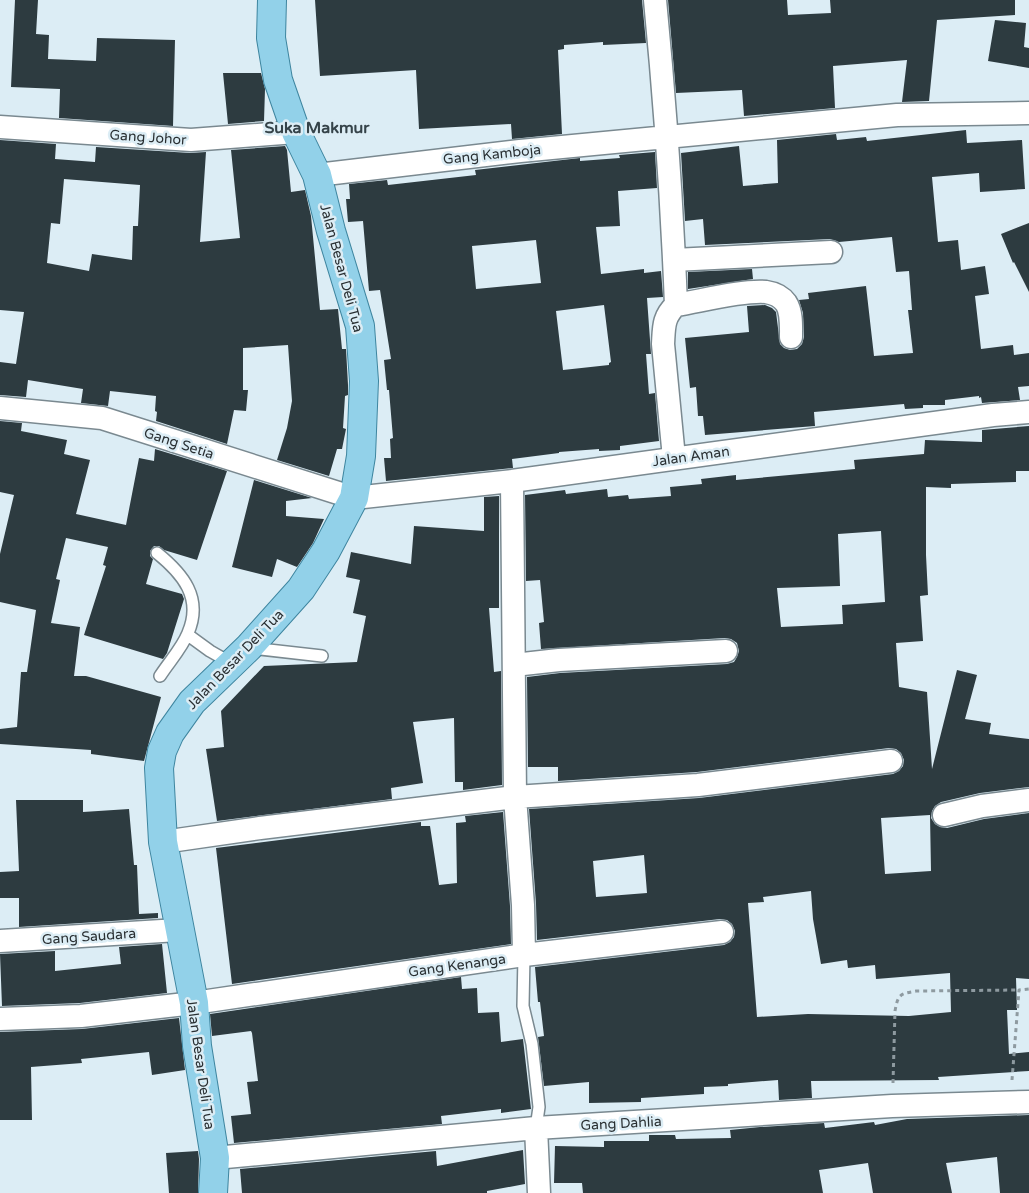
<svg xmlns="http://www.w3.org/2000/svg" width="1029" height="1193" font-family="'Varela Round',sans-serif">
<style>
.building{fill:#2d3b40;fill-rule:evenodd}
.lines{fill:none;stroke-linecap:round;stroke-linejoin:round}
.lane-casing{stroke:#7a8990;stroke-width:14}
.street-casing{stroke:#7a8990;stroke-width:25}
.primary-casing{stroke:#3e859f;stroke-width:30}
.path{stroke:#8e9aa0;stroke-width:3;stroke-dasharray:4 4;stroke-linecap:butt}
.lane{stroke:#fff;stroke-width:11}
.street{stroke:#fff;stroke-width:22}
.primary{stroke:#92d1e9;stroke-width:28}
.labels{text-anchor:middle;stroke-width:5;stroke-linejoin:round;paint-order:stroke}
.street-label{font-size:14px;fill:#292f32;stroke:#dcedf5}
.quarter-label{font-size:16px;font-weight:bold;fill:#354349;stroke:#dcedf5}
</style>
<rect width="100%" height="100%" fill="#dcedf5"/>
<path class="building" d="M15 0H38L36 34 49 35 48 59 96 61 97 38 175 40 173 126 59 118 60 89 11 87Z
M315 0H642L646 43 603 45V42L564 45V49L558 50 562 134 512 139 511 124 419 129 416 70 320 76Z
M668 0H787L788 15 831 13 830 0H1015V15L937 20 929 101 902 102 907 60 833 66 835 108 744 116 742 90 676 93Z
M995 20 1026 23 1024 47 1029 48V68L988 61Z
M223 73H261L265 89 264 121 228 124Z
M966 130 967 143 1022 140 1025 189 980 192 979 173 932 177 938 242 958 240 961 270 985 266 989 294 975 296 981 349 1013 345 1014 355 1029 353V386L1018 387 1020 400 982 403 981 397 979 398V396L945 400V405H923V408L905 409 904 404 814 412 815 426 705 435 703 416H698L696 387 690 388 685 338 749 332 747 306 765 305 772 308 776 312 780 344 784 348 790 350 797 349 802 344 804 337 803 313 799 300 809 299 808 293 866 286 874 356 913 353 908 310H912L909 271 896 272 892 237 839 242 830 239 705 245 703 219 685 221 681 153 739 146 743 186 778 183 777 140 836 134 837 140 866 137 867 141Z
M0 140 56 144 55 159 95 162 96 147 190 153 206 152 200 242 240 238 231 150 285 146 287 150 291 192 305 190 311 216 320 310 338 309 342 349H346L348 385V395L345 396 343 428 346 429 342 449H337L329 476 277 460 287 428 292 401 288 345 243 348V390H248L246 411 234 410 227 444 156 421 157 412 155 411 156 396 110 391 108 406 81 403 83 389 28 380 26 397 0 395V362L16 364 24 312 0 310ZM64 179 140 185 138 226H133L132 260 92 254 89 271 47 263 51 223 60 224Z
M655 152 657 188 618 191 620 226 596 227 601 274 644 269V273L661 271 663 297 647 298 651 354H646L649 394 655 393 659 441 620 446V450L599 451V449L559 452V453L512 459 513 468 386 481 384 458H391L390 439 393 438 389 390H387L384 360 391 359 380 290 369 291 363 221 348 222 346 199H350L349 184 387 180 388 185 476 175 475 170 580 158V161L620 158 619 155ZM536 240 541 283 476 289 472 246ZM604 305 611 362 609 363V365L563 370 556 311Z
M1029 223V292L1014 262 1013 263 1001 234Z
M752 269 753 279 688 289V272Z
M0 421 22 423 21 431 67 440 64 454 90 460 76 514 126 525 139 458 154 461 155 449 227 471 197 560 164 550 159 546H154L150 551V556L153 559 146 584 182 594 184 599 167 653 163 659 84 635 106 566 103 565 108 547 66 538 56 579 60 580 51 623 80 627 74 676H86L161 697 144 761 91 754V750L0 744V729L17 727 21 672H27L36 610 0 602V554L14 495 0 492Z
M1029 426V471H1016V482L951 484V488L926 487V555L928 595 920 596 923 641 896 643 899 687 927 692 932 769 957 670 977 675 965 719 991 723 989 734 1029 739V787L980 793 941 802 935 806 932 811 931 818 935 824 940 827 947 828 984 819 1029 813V979L1016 978 1017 1010H1007L1009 1054 1029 1052V1071L938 1077 939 1080 811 1081 812 1098 779 1100 778 1080 728 1084V1086L704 1087V1094L641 1098V1102L589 1103V1082L544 1086 538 1037 544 1036 540 1002H538L535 967 724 945 730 942 734 937 735 931 732 924 727 920 720 919 537 940 536 904 529 809 699 798 893 774 899 771 903 766 904 760 901 753 896 749 889 748 697 772 558 781V767H528L527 677 560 673 727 664 734 662 737 657 739 651 737 643 731 639 725 638 541 649 539 623 544 622 540 580 526 581 525 495 565 490 566 494 607 489 608 497 628 495 629 499 671 496 670 487 702 484 701 479 736 475V480L855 469 854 460 924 454 925 440 982 442V430ZM881 531 885 602 842 605 843 624 781 627 777 588 840 586 838 534ZM930 815 931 871 885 874 881 818ZM644 855 647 893 596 897 593 861ZM811 891 813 919 821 964 847 960 848 968 875 965 876 979 950 973 951 1012 909 1016 808 1014 757 1017 748 903 764 902 763 897Z
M254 480 312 498 286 501V516L324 519 313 543 297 567 277 559 272 577 232 567Z
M499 496V608H489L494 672 501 671 502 785 463 790V782H455L454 718 413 722 423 783 391 788 392 799 217 821 206 749 224 747 221 711 264 666 357 662 366 616 353 613 360 580 346 577 351 552 411 564 414 526 484 531V497Z
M16 800H83V812L129 809 134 865H137L139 914 158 913V918L19 927V898H0V872L19 871Z
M503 812 510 906 511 944 232 984 216 848 421 822V826H430L439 885 457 883 456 823 466 822 465 816Z
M162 944 167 993 80 1003 2 1006 0 954 55 951V971L121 964 119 947Z
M461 977 462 989 477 988 478 1013 499 1012 501 1042 523 1039 531 1109 501 1113V1109L441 1116 442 1124 234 1143 231 1116 251 1114 247 1082 258 1081 252 1033 251 1031 212 1036 210 1014Z
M179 1018 185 1070 152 1075 149 1052 81 1059 82 1063 31 1067 32 1120H0V1032L82 1029Z
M1029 1115V1193H1000L997 1157 946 1163 952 1193H873L868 1163 819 1170 823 1193H583L582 1183H554L555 1146 604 1147V1141H649V1135H675L676 1139 731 1138 730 1130 760 1127 824 1123 825 1128 874 1122 875 1125 907 1119Z
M523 1150 525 1184 487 1191V1193H242L240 1169 436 1151 437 1166Z
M198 1151 199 1159 198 1193H169L166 1153Z"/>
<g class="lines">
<g class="lane-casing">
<path id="lane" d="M157 553C183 574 203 598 188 633 182 648 169 662 160 676
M188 635 210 651 231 663
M251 648 322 656
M524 955 523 1006 532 1044 539 1107 536 1128"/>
</g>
<g class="street-casing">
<path id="street" d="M655 0C665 102 672 203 676 305 663 317 664 327 663 344L674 458
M0 127 191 140 296 132
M317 175 520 151 897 115 1029 113
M674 260 831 252
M676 305C701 301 742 290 766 292 773 293 781 296 786 303 792 312 791 327 791 337
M0 408 102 418 354 498 512 481 993 415 1029 412
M512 481 515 797 523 905 524 955
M514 665 559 660 726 651
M944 815 982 806 1029 800
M163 842 260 828 515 797 698 785 891 761
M0 941 178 930
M0 1019 81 1016 194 1003 524 955 722 932
M536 1128 539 1193
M215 1158 536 1128 892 1106 1029 1102"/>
</g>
<g class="primary-casing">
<path id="primary" d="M213 1193 215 1158 197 1046 194 1003 163 842 159 768 162 751 170 733 192 702 249 647 301 589 326 551 354 498 361 456 364 381 360 326 331 231 317 175 296 132 278 80 271 38 272 0"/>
</g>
<path class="path" d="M1012 1080 1019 990 1029 989
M893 1083 895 1011C898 994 900 994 916 991L1019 990"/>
<use href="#lane" class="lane"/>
<use href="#street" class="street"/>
<use href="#primary" class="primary"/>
</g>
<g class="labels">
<g class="street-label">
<text transform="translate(148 137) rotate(4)" y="5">Gang Johor</text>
<text transform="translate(492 154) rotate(-6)" y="5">Gang Kamboja</text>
<text transform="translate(342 268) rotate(75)" y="5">Jalan Besar Deli Tua</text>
<text transform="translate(179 443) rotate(18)" y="5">Gang Setia</text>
<text transform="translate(691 456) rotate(-8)" y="5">Jalan Aman</text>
<text transform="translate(235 659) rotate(-46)" y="5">Jalan Besar Deli Tua</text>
<text transform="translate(89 936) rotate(-4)" y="5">Gang Saudara</text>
<text transform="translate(457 965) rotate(-8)" y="5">Gang Kenanga</text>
<text transform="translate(201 1064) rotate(82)" y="5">Jalan Besar Deli Tua</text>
<text transform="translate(621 1123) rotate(-3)" y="5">Gang Dahlia</text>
</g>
<g class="quarter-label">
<text x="317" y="133">Suka Makmur</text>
</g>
</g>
</svg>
